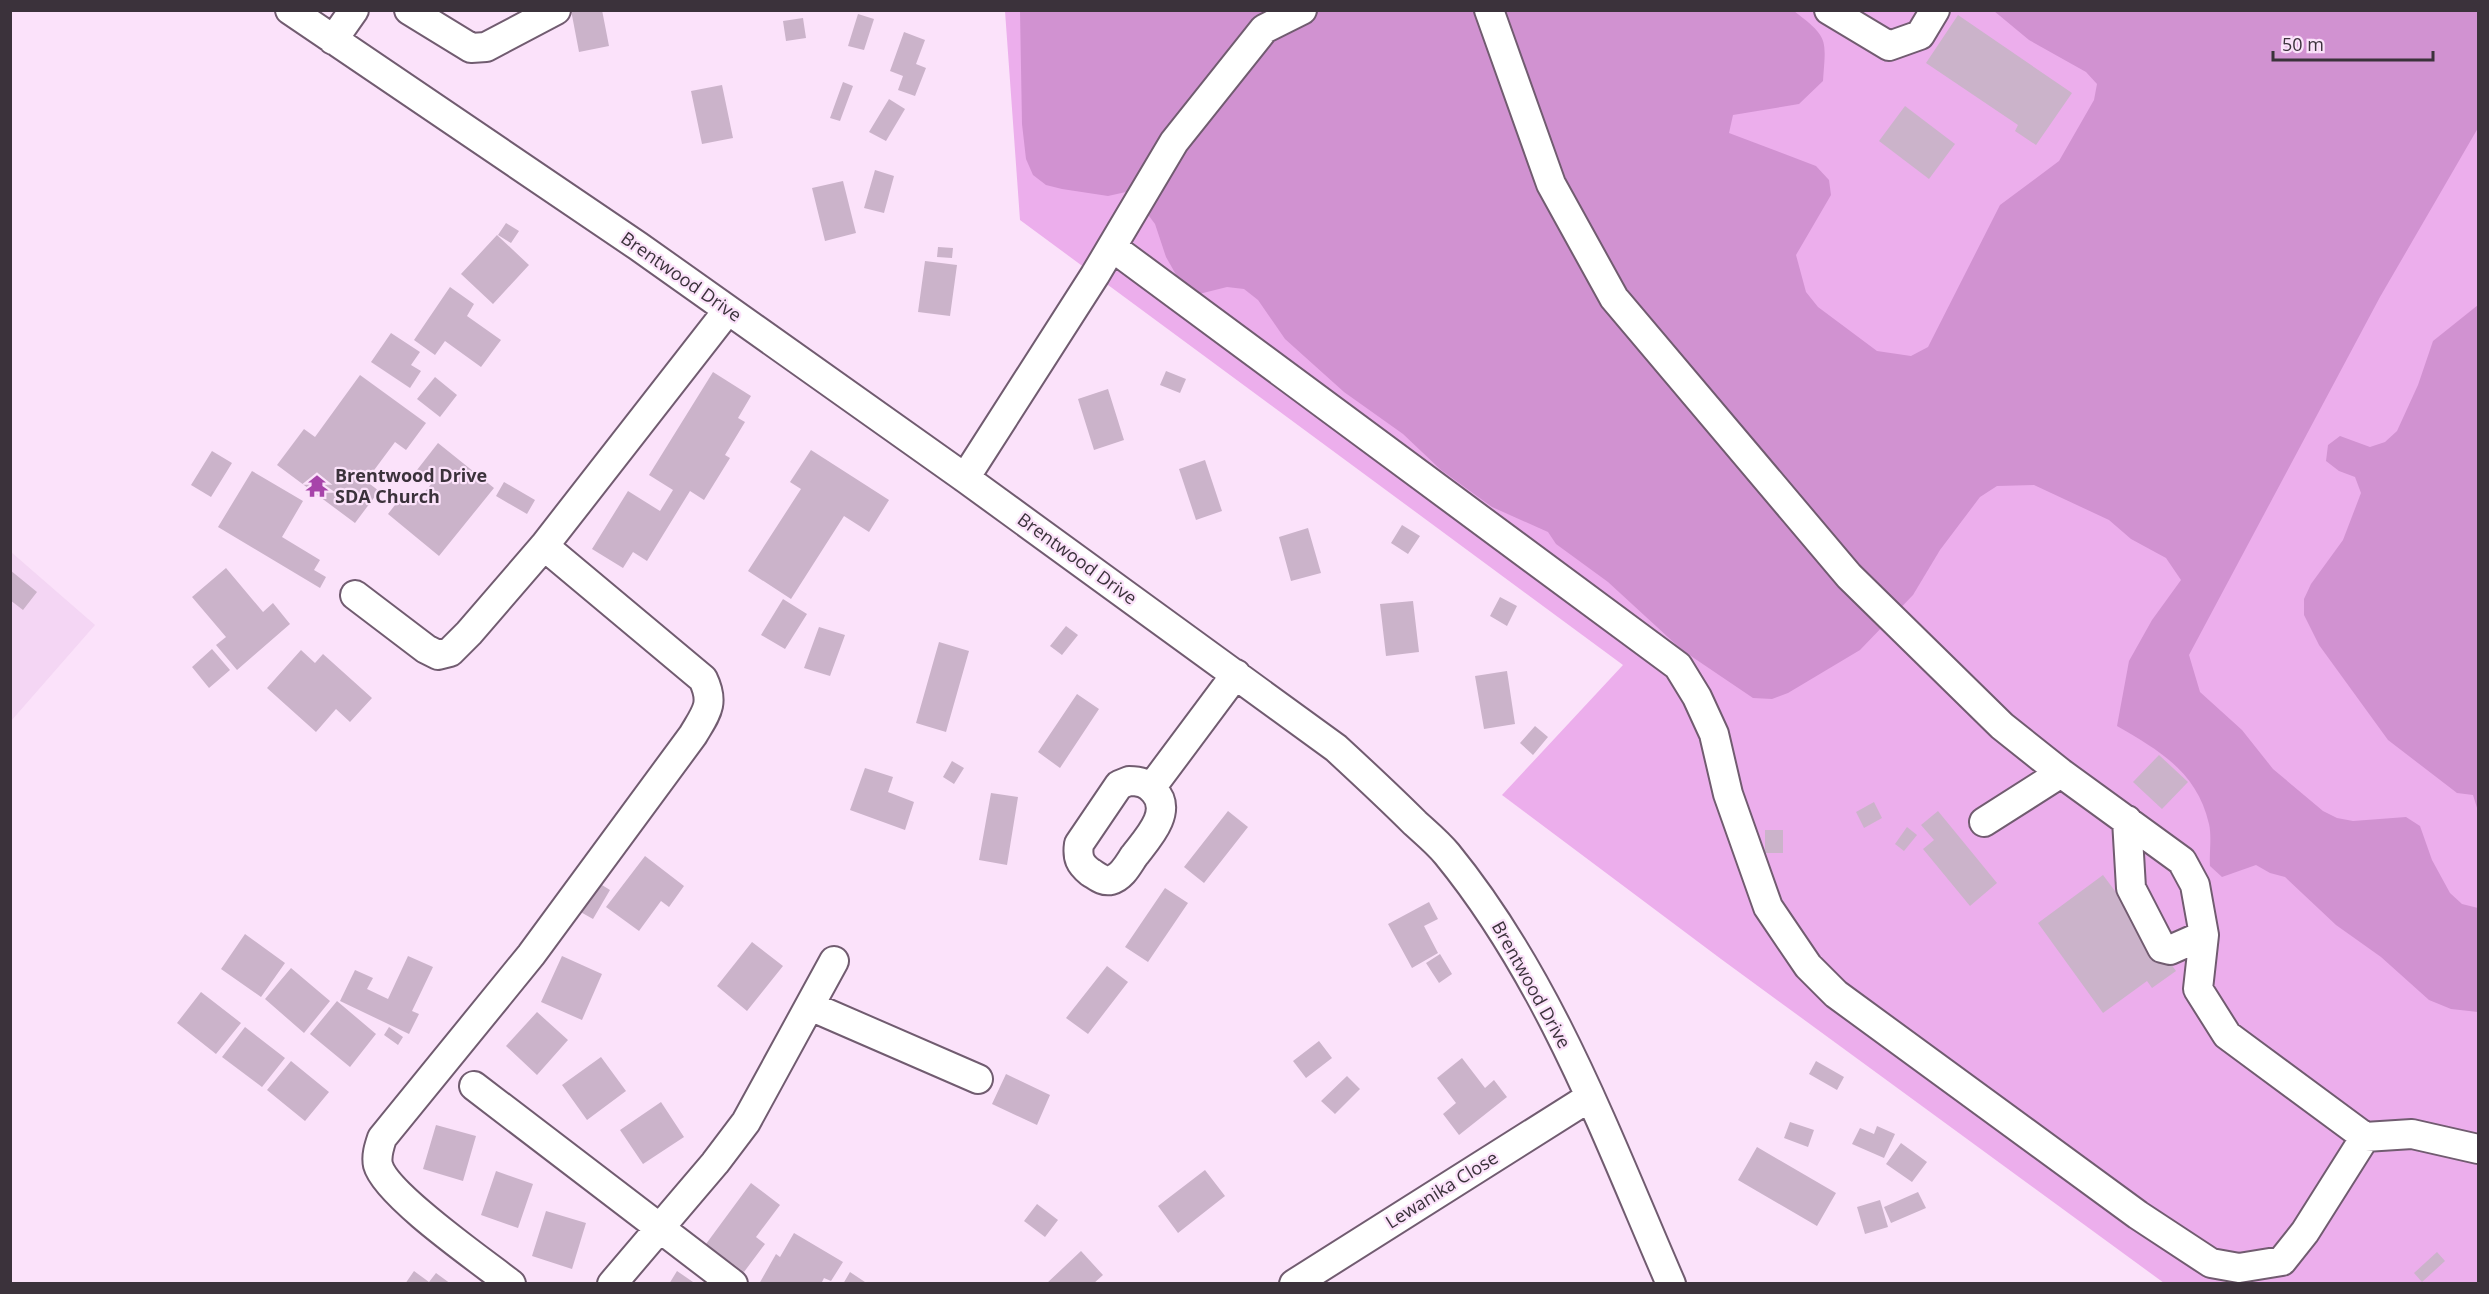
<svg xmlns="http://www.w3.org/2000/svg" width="2489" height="1294" font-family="'Open Sans',sans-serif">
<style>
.built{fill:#f4d6f4}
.green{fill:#ecaeec}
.forest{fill:#d192d1}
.building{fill:#cbb3ca}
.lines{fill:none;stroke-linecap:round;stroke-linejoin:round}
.minor-casing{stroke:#715c70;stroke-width:32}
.minor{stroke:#fff;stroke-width:28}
.labels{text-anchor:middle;stroke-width:4.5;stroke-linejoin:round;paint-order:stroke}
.street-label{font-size:18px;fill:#3b323b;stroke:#fbe2fa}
.poi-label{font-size:18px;font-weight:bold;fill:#3b323b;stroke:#fbe2fa;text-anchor:start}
</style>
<rect width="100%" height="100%" fill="#fbe2fa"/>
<path class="built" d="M11 552 95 625 11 721Z"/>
<path class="green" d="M1005 11H2478V1283H2164L1721 959 1502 795 1623 665 1020 220Z"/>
<path class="forest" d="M1020 11H1794C1829 38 1826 38 1823 81L1799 104 1733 115 1729 133 1816 166 1829 180 1831 195 1796 255 1806 292 1818 307 1877 351 1911 356 1928 347 2000 205 2059 161 2094 100 2097 84 2086 72 2029 40 1994 11H2478V128L2380 297 2189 655 2200 692 2242 730 2273 769 2323 811 2337 818 2353 821 2406 817 2420 826 2432 860 2450 893 2462 904 2478 908V1012L2451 1009 2429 1000 2381 957 2336 925 2285 877 2270 873 2256 865 2222 877 2210 866C2209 853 2212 837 2209 824 2197 772 2160 751 2117 726L2129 661 2152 620 2181 580 2166 558 2131 539 2109 520 2034 485 1997 486 1980 497 1940 550 1913 595 1860 650 1788 693 1772 699 1753 698 1682 650 1608 582 1556 544 1548 532 1492 507 1441 470 1403 434 1344 392 1285 339 1258 300 1244 289 1227 287 1199 294 1183 287 1166 257 1155 224 1134 196 1126 192 1108 196 1062 189 1046 185 1033 175 1026 159 1022 124Z
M2478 305V811L2473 795 2457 793 2388 740 2319 645 2304 615V599L2311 584 2343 540 2361 493 2355 477 2339 471 2326 461 2328 445 2340 436 2370 447 2385 442 2397 431 2418 385 2433 341Z"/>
<path class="building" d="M571 10H602L609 46 579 52Z
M858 14 874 19 864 50 848 46Z
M1958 15 2072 93 2036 145 2015 131 2018 125 1926 63Z
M803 18 806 38 786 41 783 21Z
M904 32 925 40 916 64 926 68 915 96 898 90 903 76 890 71Z
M843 82 853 86 840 121 830 118Z
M722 85 733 138 702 144 691 91Z
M889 99 905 109 886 141 869 132Z
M1905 106 1955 144 1929 179 1879 141Z
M875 170 894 176 884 213 864 208Z
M843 181 856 233 825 241 812 188Z
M506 223 519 231 511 243 498 235Z
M497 235 529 265 493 304 461 274Z
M938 247 953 248 952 258 937 257Z
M925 261 957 265 950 316 918 312Z
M450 287 474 304 467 316 501 340 481 367 445 341 435 355 414 340Z
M391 333 420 352 411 365 421 371 410 388 371 362Z
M1166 371 1186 379 1180 393 1160 385Z
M713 372 751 396 738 418 745 422 725 455 730 458 704 500 690 491 647 561 633 552 623 568 592 549 628 491 660 511 673 490 649 475Z
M360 375 426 423 406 450 395 442 366 481 379 491 355 523 277 465 304 429 315 437Z
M435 377 457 395 440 417 417 399Z
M1108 389 1124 440 1094 450 1078 399Z
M438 443 494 488 439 556 388 514 402 496 414 505 432 483 417 470Z
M811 450 889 500 869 532 844 516 791 599 748 571 801 489 790 482Z
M212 451 232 463 211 497 191 485Z
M1205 460 1222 511 1196 520 1179 469Z
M252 471 303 501 282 537 320 560 314 570 326 577 320 588 218 527Z
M504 482 535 500 527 514 496 496Z
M1402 525 1420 536 1408 554 1391 543Z
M1308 528 1321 573 1291 581 1279 537Z
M226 568 263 612 273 603 290 624 237 670 216 645 226 637 192 597Z
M10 570 37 592 23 610 10 600Z
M1500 597 1517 606 1507 626 1490 616Z
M783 599 807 614 785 649 761 635Z
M1413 601 1419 652 1386 656 1380 604Z
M1066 626 1078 635 1062 655 1050 646Z
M819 627 845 635 830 676 804 668Z
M939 642 969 651 946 732 916 723Z
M212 649 230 670 209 688 192 667Z
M301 650 315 663 323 654 372 698 350 722 336 709 316 732 267 688Z
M1507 671 1515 724 1484 729 1475 676Z
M1077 694 1099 709 1060 768 1038 752Z
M1535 726 1548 737 1533 755 1520 743Z
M2159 755 2188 782 2162 809 2133 782Z
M952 761 964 768 954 784 943 777Z
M865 768 893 777 888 792 914 802 905 830 850 810Z
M991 793 1018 797 1007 865 979 860Z
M1874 802 1882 818 1864 828 1856 812Z
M1228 811 1248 827 1204 883 1184 867Z
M1938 811 1997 883 1970 906 1923 849 1934 840 1921 825Z
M1907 827 1917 835 1904 851 1895 844Z
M1765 830H1783V853H1765Z
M645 856 684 886 669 907 661 901 639 931 606 907Z
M2103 875 2124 903 2126 902 2176 971 2152 988 2147 981 2103 1013 2038 923Z
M594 880 610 890 593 919 577 910Z
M1165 888 1188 903 1148 962 1125 947Z
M1429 902 1438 919 1424 926 1438 953 1412 968 1388 924Z
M245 934 285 963 261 997 221 969Z
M752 942 783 966 747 1011 717 986Z
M1440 954 1452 974 1439 983 1426 963Z
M408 956 433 967 412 1011 419 1014 409 1034 340 1001 355 970 373 978 367 989 388 999Z
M562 956 602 974 582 1020 541 1002Z
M1107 966 1128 982 1088 1034 1066 1018Z
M291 968 330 1001 304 1033 265 999Z
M201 992 241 1023 216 1054 177 1023Z
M337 1001 376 1034 350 1067 310 1034Z
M537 1012 568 1040 537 1075 506 1046Z
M245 1027 285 1058 262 1087 222 1057Z
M389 1027 403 1037 398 1045 384 1035Z
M1319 1041 1332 1058 1306 1078 1293 1061Z
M601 1057 626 1091 587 1120 562 1085Z
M1462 1058 1485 1088 1494 1080 1507 1097 1459 1135 1443 1114 1456 1103 1437 1078Z
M291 1061 329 1092 305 1121 267 1090Z
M1816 1061 1844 1077 1837 1090 1809 1074Z
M1006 1074 1050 1095 1037 1125 992 1104Z
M1347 1076 1360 1089 1335 1114 1321 1101Z
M661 1102 684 1137 643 1164 620 1130Z
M1790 1122 1814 1130 1808 1147 1784 1138Z
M436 1125 476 1136 463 1181 423 1169Z
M1877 1126 1895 1134 1884 1158 1852 1144 1860 1128 1874 1134Z
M1901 1143 1927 1162 1912 1182 1886 1164Z
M1757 1147 1836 1193 1817 1226 1738 1180Z
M1205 1170 1225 1196 1178 1233 1158 1206Z
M496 1171 533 1184 518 1228 481 1215Z
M751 1183 780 1205 756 1237 765 1244 744 1272 706 1244Z
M1918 1192 1926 1208 1891 1223 1884 1207Z
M1880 1200 1888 1227 1865 1234 1857 1207Z
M1037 1204 1058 1220 1045 1237 1024 1221Z
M546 1211 586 1223 572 1269 532 1256Z
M794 1233 843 1262 831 1281 824 1278 821 1284H759L776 1254 780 1257Z
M1081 1251 1103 1275 1093 1284H1046Z
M2437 1252 2445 1261 2422 1282 2414 1273Z
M414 1271 429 1282 436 1273 451 1284H405Z
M677 1271 693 1282 692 1284H669Z
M850 1272 868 1284H843Z"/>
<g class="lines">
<g class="minor-casing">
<path id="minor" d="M290 10 638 246 965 478 1336 748C1362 772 1389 797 1415 823 1426 833 1438 843 1447 854 1550 980 1607 1137 1671 1284
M409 10 471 48 486 47 556 10
M1489 10 1551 184 1614 298 1849 576 2002 726 2061 773 2182 861 2195 885 2204 935 2198 989 2227 1035 2365 1137 2412 1134 2478 1149
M1829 10 1889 46 1920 35 1935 10
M333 40 354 10
M1112 247 1678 666 1697 697 1714 734 1728 794 1768 907 1808 966 1836 994 2138 1215 2211 1263 2239 1268 2282 1261 2305 1232 2365 1137
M965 478 1095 275 1174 142 1264 29 1302 10
M355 595 426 649 438 655 450 652 469 633 544 546 728 310
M1129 781C1140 781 1147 783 1154 791 1174 812 1146 840 1134 856 1128 865 1122 877 1111 880 1103 882 1097 876 1090 872 1080 864 1077 858 1079 844L1119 785Z
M1151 788 1236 674
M2127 820 2131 888 2162 948 2170 950 2204 935
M1984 822 2061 773
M810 1006 978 1079
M474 1086 733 1284
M511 1284C483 1262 386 1195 378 1165 376 1156 379 1147 382 1138L531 955 693 735C706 713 715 704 703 679L544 546
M612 1284 715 1163 746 1122 834 961
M1294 1284 1590 1097"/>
</g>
<use href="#minor" class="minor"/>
</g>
<defs>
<g id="temple-bare" transform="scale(1.8)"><path d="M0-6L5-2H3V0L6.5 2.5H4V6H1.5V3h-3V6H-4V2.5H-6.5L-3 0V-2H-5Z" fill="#a744aa" stroke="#fbe2fa" stroke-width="2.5" paint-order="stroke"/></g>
</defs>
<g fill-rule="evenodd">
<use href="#temple-bare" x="317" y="486"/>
</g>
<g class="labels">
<g class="street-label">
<text transform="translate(681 277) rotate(35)" y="6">Brentwood Drive</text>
<text transform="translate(1077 559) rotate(36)" y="6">Brentwood Drive</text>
<text transform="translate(1531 985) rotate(61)" y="6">Brentwood Drive</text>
<text transform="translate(1442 1190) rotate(-32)" y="6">Lewanika Close</text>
</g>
<g class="poi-label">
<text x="335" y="482">Brentwood Drive<tspan x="335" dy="21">SDA Church</tspan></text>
</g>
</g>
<rect width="2489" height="1294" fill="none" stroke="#3b323b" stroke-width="24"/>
<path d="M2273 51v9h160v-9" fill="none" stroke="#3b323b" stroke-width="3"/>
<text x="2282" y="51" font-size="18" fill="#3b323b" stroke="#fbe2fa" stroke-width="4.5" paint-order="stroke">50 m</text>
</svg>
